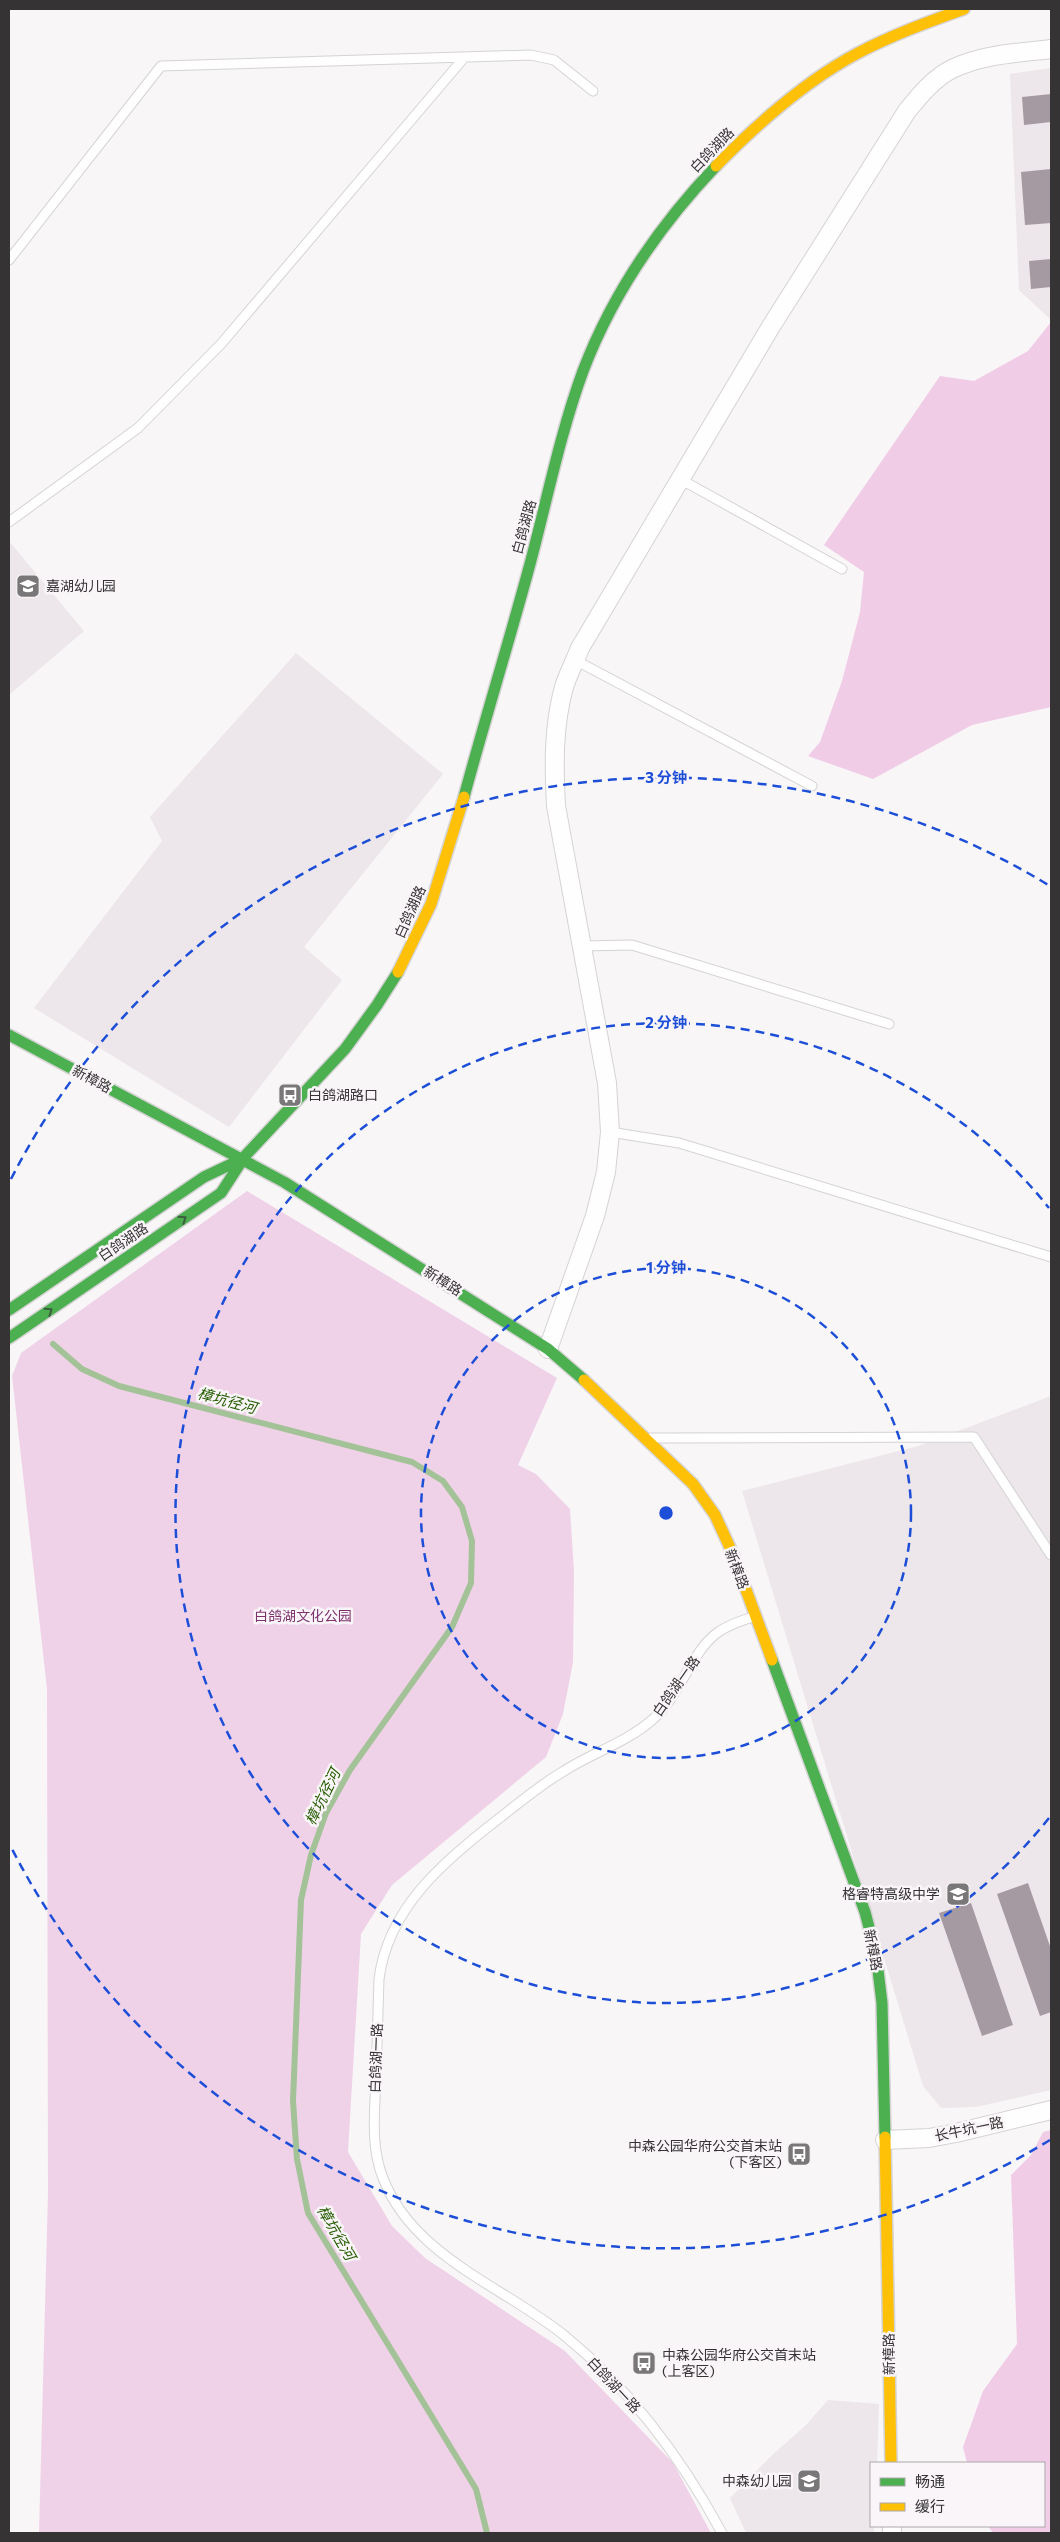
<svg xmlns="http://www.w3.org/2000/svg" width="1060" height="2542" font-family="Commissioner,'Noto Sans SC',sans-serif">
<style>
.built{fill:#ede6ea}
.green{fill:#f0d2e8}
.forest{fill:#f1cce7}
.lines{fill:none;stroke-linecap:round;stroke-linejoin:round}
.stream{stroke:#a3c297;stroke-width:6}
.building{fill:#a69aa2}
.lane-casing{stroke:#d5d3d4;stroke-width:11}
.street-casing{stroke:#d5d3d4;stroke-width:20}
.fast-casing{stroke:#d5d3d4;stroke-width:14}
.slow-casing{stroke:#d5d3d4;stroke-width:14}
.lane{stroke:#fefefe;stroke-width:9}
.street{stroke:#fefefe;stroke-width:18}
.fast{stroke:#4caf50;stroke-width:11}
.slow{stroke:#ffc107;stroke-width:11}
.oneway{stroke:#3d5e3e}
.ring{fill:none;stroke:#1d4ed8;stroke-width:2.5;stroke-dasharray:9 6}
.labels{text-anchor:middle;stroke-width:5;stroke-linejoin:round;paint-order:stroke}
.street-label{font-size:14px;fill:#353334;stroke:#f9f5f8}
.poi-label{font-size:14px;fill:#353334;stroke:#f9f5f8;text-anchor:start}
.park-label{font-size:14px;fill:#7d326e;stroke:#f9f5f8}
.water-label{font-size:15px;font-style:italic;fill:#255d00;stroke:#f9f5f8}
.centre{fill:#1d4ed8;stroke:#f9f5f8;stroke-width:2.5}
.ring-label{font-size:15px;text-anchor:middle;font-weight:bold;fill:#1d4ed8;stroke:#f9f5f8;stroke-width:5;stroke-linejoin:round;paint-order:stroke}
</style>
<rect width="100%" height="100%" fill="#f8f6f7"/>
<path class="built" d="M1051 68V320L1019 290 1010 74Z
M9 541 84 631 9 695Z
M296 653 443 774 304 947 342 980 229 1127 34 1008 162 841 150 817Z
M1051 1396V2090L976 2107 941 2108 923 2086 742 1491 918 1446Z
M828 2400 879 2404 877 2463H871V2526H874V2533H746L730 2498 769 2458 806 2425Z"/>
<path class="green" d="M247 1191 557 1378 518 1465 536 1474 570 1509 574 1572 573 1662 563 1714 546 1757 392 1885 361 1934 348 2152 392 2226 425 2258 565 2351 673 2463 711 2533H39L48 2193 47 1689 12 1376 21 1353Z"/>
<path class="forest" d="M1051 322V707L972 725 873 779 808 756 820 742 842 681 860 612 864 572 824 545 940 376 974 381 1028 351Z
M1051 2130V2533H993L988 2526H1044V2463H967L963 2447 983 2391 1017 2344 1011 2175 1031 2155 1043 2132Z"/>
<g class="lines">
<path class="stream" d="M53 1344 82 1369 119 1386 412 1462 443 1481 462 1507 472 1541 471 1583 452 1627 350 1770 326 1813 311 1855 301 1900 293 2101 297 2159 308 2213 476 2489 487 2533"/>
</g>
<path class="building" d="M1051 94V122L1024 125 1022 97Z
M1051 169V223L1025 225 1021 172Z
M1051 259V287L1031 289 1029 261Z
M1028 1883 1051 1949V2012L1040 2016 997 1894Z
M971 1903 1013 2025 982 2036 939 1913Z"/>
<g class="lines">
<g class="lane-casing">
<path id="lane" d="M9 260 161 66 531 55 554 60 593 91
M680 479 842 569
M9 522 138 428 221 344 463 59
M575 660 812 786
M582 946 632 945 889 1024
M610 1132 679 1143 1051 1257
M651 1438 974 1437 1051 1555
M722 2533C682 2459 631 2390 565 2336 505 2287 413 2257 383 2178 370 2146 375 2110 376 2077 377 2044 378 2012 379 1979 388 1908 444 1861 497 1820 519 1803 540 1785 564 1771 592 1753 627 1742 652 1720 680 1697 690 1653 717 1633 729 1624 742 1621 755 1616"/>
</g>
<g class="street-casing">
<path id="street" d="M548 1349 595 1216 606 1172 610 1132 607 1083 556 806C554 766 553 727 564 687 568 674 575 661 580 648L770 328 907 111C920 95 934 78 952 69 982 54 1019 53 1051 49
M885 2140 929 2138 956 2133 1051 2110
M892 2526V2533"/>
</g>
<g class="fast-casing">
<path id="fast" d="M464 797C485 719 509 642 530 564 547 500 560 434 583 371 612 295 660 225 716 166
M9 1035 284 1182 548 1349 584 1380
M9 1310 204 1177 242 1159
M9 1338 221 1193 245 1156 345 1049 377 1005 398 972
M772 1660 865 1912 876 1954 882 2003 885 2137"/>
</g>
<g class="slow-casing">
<path id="slow" d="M716 166C758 123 805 81 858 53 892 35 928 22 964 9
M398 972 431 904 464 797
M584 1380 693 1484 715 1515 732 1552 772 1660
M885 2137 891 2463"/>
</g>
<use href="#lane" class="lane"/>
<use href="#street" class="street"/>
<use href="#fast" class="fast"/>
<use href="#slow" class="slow"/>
</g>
<defs><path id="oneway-chevron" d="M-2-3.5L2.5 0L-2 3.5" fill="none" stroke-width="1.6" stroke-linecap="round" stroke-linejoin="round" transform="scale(1.25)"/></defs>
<g class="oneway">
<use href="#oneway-chevron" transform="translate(183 1219) rotate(-34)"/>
<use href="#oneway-chevron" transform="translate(49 1311) rotate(-34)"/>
</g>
<g class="ring">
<circle cx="666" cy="1513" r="245"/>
<path d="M1049 1818A490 490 0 1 1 1049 1208"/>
<path d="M1050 2140A735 735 0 0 1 11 1847M11 1179A735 735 0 0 1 1050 886"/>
</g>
<defs>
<g id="school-square" transform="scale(1.25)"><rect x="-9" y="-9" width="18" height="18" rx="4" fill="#797778" stroke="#f9f5f8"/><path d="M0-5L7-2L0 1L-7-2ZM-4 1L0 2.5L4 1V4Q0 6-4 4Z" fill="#fff"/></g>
<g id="bus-square" transform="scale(1.25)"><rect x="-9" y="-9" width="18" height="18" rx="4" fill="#797778" stroke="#f9f5f8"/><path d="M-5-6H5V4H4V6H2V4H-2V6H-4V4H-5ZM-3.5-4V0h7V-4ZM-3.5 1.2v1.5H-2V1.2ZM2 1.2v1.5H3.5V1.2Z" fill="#fff"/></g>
</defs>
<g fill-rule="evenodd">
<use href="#school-square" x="28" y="586"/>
<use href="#bus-square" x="290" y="1095"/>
<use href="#school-square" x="958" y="1894"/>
<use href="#bus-square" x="799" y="2154"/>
<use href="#bus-square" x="644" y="2363"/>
<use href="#school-square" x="809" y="2481"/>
</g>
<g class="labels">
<g class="street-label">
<text transform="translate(712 150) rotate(-46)" y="5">白鸽湖路</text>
<text transform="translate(524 527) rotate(-75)" y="5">白鸽湖路</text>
<text transform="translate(410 912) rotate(-66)" y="5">白鸽湖路</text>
<text transform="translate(92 1079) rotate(28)" y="5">新樟路</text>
<text transform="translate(123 1242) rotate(-34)" y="5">白鸽湖路</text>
<text transform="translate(443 1281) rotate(32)" y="5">新樟路</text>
<text transform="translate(737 1569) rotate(69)" y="5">新樟路</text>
<text transform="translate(676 1686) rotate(-55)" y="5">白鸽湖一路</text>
<text transform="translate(873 1950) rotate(79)" y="5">新樟路</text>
<text transform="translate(376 2058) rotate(-88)" y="5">白鸽湖一路</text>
<text transform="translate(969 2129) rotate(-12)" y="5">长牛坑一路</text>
<text transform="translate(889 2354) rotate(-91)" y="5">新樟路</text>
<text transform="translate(614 2385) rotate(47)" y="5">白鸽湖一路</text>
</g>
<g class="poi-label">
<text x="46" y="591">嘉湖幼儿园</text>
<text x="308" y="1100">白鸽湖路口</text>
<text x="940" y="1899" text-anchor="end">格睿特高级中学</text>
<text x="782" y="2151" text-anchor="end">中森公园华府公交首末站<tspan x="782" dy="16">(下客区)</tspan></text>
<text x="662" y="2360">中森公园华府公交首末站<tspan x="662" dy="16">(上客区)</tspan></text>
<text x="792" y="2486" text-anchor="end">中森幼儿园</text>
</g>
<g class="park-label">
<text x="303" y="1621">白鸽湖文化公园</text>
</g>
<g class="water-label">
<text transform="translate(227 1401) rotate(15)" y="5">樟坑径河</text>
<text transform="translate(323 1797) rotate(-64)" y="5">樟坑径河</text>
<text transform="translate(336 2233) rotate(60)" y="5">樟坑径河</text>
</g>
</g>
<circle cx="666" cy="1513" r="8" class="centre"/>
<g class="ring-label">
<text x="666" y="783">3 分钟</text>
<text x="666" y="1028">2 分钟</text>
<text x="666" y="1273">1 分钟</text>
</g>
<rect width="1060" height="2542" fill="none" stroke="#353334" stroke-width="20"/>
<rect x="870" y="2462" width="175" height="65" fill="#f9f5f8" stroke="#aba7aa"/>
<rect x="880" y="2478" width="25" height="8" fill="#4caf50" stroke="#aba7aa"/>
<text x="915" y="2487" font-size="15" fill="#353334">畅通</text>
<rect x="880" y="2503" width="25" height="8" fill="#ffc107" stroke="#aba7aa"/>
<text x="915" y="2512" font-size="15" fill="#353334">缓行</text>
</svg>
